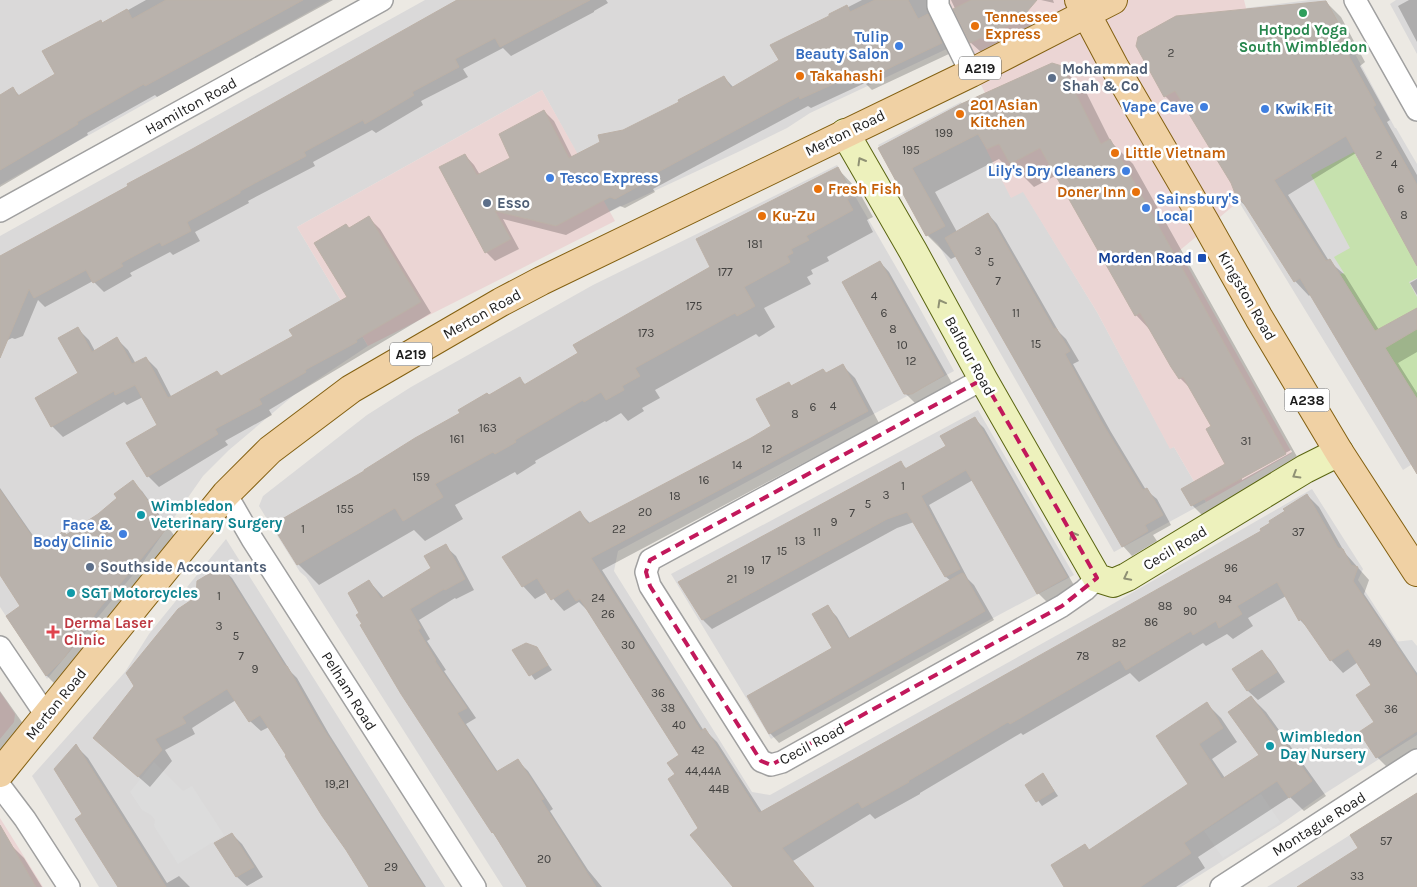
<svg xmlns="http://www.w3.org/2000/svg" width="1417" height="887" font-family="Karla,sans-serif">
<style>
.residential{fill:#dad9d9}
.commercial{fill:#ebd5d4}
.grass{fill:#c6e1ae}
.parking{fill:#dcdcdc}
.shadow{fill:#0003;fill-rule:evenodd}
.building{fill:#b9b2ac;stroke:#bcb1a7}
.lines{fill:none;stroke-linecap:round;stroke-linejoin:round}
.street-casing{stroke:#a0a0a0;stroke-width:24}
.secondary-casing{stroke:#5a6511;stroke-width:30}
.primary-casing{stroke:#836011;stroke-width:30}
.street{stroke:#fff;stroke-width:21}
.secondary{stroke:#edf1bc;stroke-width:28}
.primary{stroke:#f0d1a4;stroke-width:28}
.oneway{stroke:#8f9174}
.marked{fill:none;stroke:#c2185b;stroke-width:4;stroke-dasharray:10 6;stroke-linejoin:round}
.leisure-dot{fill:#2e9e5b;stroke:#fff;stroke-width:2}
.food-dot{fill:#e8710a;stroke:#fff;stroke-width:2}
.shop-dot{fill:#3f7fe0;stroke:#fff;stroke-width:2}
.service-dot{fill:#5c6f8a;stroke:#fff;stroke-width:2}
.transit-dot{fill:#1a4fb4;stroke:#fff;stroke-width:2}
.culture-dot{fill:#0f9aa8;stroke:#fff;stroke-width:2}
.health-dot{fill:#e0444e;stroke:#fff;stroke-width:2}
.labels{text-anchor:middle;stroke-width:5;stroke-linejoin:round;paint-order:stroke}
.number-label{font-size:12px;fill:#434240}
.shield{fill:#fff;stroke:#606060;stroke-width:1}
.shield-label{font-size:14px;font-weight:bold;fill:#1c1c1c}
.food-label{font-size:15px;font-weight:bold;fill:#c56008;stroke:#fff;text-anchor:start}
.leisure-label{font-size:15px;font-weight:bold;fill:#27864d;stroke:#fff}
.shop-label{font-size:15px;font-weight:bold;fill:#366cbe;stroke:#fff;text-anchor:end}
.service-label{font-size:15px;font-weight:bold;fill:#4e5e75;stroke:#fff;text-anchor:start}
.street-label{font-size:15px;fill:#1c1c1c;stroke:#fff}
.transit-label{font-size:15px;font-weight:bold;fill:#164399;stroke:#fff;text-anchor:end}
.culture-label{font-size:15px;font-weight:bold;fill:#0d838f;stroke:#fff;text-anchor:start}
.health-label{font-size:15px;font-weight:bold;fill:#be3a42;stroke:#fff;text-anchor:start}
</style>
<rect width="100%" height="100%" fill="#ece9e3"/>
<path class="residential" d="M0 0H330L0 185Z
M425 0H932L953 46 810 113 787 128 738 152 609 212 542 90 297 227 368 346 294 395 229 450 203 476 141 565 47 679 0 607V236Z
M1310 0H1326L1395 128H1396L1417 164V461L1403 470 1239 202 1320 152 1246 8Z
M1396 0H1417V54L1390 4Z
M961 102 985 145 1011 197 1023 191 1097 312 1170 448 1174 447 1206 502 1114 552 938 244 929 236 878 145Z
M837 165 918 305 954 371 618 551 614 571 752 792 770 795 1097 613 1312 489 1363 569 1358 580 1417 672V735L1324 794 1281 824 1181 887H503L306 577 300 572 273 529 259 506 263 496 367 415 411 387 593 285Z
M978 410 1074 575 907 664 771 739 671 574Z
M226 539 413 836 445 887H99L32 776 125 672 149 634Z
M1350 835 1379 887H1267L1307 862Z"/>
<path class="commercial" d="M944 0H1244L1246 8 1320 152 1232 207 1179 251 1292 453 1206 502 1174 447 1170 449 1097 312 1023 192 1011 198 963 104 985 93 944 8Z
M542 90 615 221 368 346 297 227Z
M0 692 15 714 14 722 0 739Z
M0 818 43 887H0Z"/>
<path class="grass" d="M1354 152 1417 265V278L1409 282 1417 297V399L1340 274 1344 273 1334 257 1350 248 1311 175Z"/>
<path class="parking" d="M1412 640 1417 646V677L1394 642Z
M154 762 183 791 192 786 224 835 178 864 154 826 155 820 151 815 142 810 130 792Z
M1261 794 1280 822 1223 858 1204 831Z"/>
<path class="shadow" d="M146 0H333L157 97 155 95 87 133 88 135 0 187V96L13 89 20 96 57 75 100 21 103 24Z
M459 0H606L608 3 594 11V12L511 56 503 48 463 69 468 77 421 101 423 105 376 133 372 130 313 162 315 166 248 201 249 203 195 232 200 241 173 255 170 252 130 273 132 276 104 292 93 281 45 307 38 300 23 336 15 339 12 338 0 344V258Z
M862 0H940L951 53 872 90 865 83 811 108 808 106 653 189 655 192 625 208 620 206 566 235 503 219 519 249 495 261 486 252 465 155 474 165 480 175 512 159 544 111 554 121 572 157 681 103 724 77 734 88 780 61 772 46Z
M951 0H1008L1035 26 981 52 971 43Z
M1041 0H1053L1054 3Z
M1409 0H1417V42L1398 6Z
M1326 2 1341 17 1365 62 1360 66 1390 120 1387 122 1417 175V264L1356 153 1288 195 1329 261 1345 275 1379 330 1417 309V352L1398 363 1417 393V468L1311 294 1309 296 1295 281 1250 210 1239 200 1232 182 1186 107 1180 111 1165 96Z
M1062 68 1086 92 1111 142 1133 164 1309 478 1216 529 1192 505 1226 464 1212 427 1192 390 1180 378 1152 332 1136 315 1057 175 1034 187 1017 170 1012 172 999 159 935 192 957 232 988 214 997 224 1059 332 1066 339 1079 361 1073 364 1111 432 1146 490 1157 499 1171 525 1153 535 1157 541 1132 556 1123 546 957 256 951 259 927 235 880 149ZM1291 450 1292 452 1242 480V477Z
M837 168 858 190 873 217 867 220 873 232 827 257 829 261 811 270 813 274 807 277 811 284 764 308 775 327 759 337 756 334 655 390 660 398 642 408 644 411 628 421 621 413 606 422 605 421 535 461 536 463 517 475 515 472 455 505 463 519 425 541 414 530 319 585 298 564 489 396 520 379 526 385 580 354 712 268Z
M369 218 380 229 431 313 269 410 272 415 225 441 228 445 159 487 148 476 158 425 143 397 127 405 124 402 63 437 52 426 79 373 78 329 89 340 95 351 117 339 128 350 136 364 146 358 157 369 172 398 222 377 294 337 348 297 349 229Z
M880 262 889 272 953 385 922 403H915L905 393Z
M1417 279V295L1410 283Z
M843 366 855 378 879 423 602 570 704 731 705 730 717 742 762 812 1263 532 1307 495 1319 507 1345 553 1369 580 1364 594 1417 673V751L1389 769 1377 757 1373 685 1358 662 1343 673 1331 660 1310 630 1300 620 1286 596 1248 618 1253 626 1233 639 1227 634 1206 646 1203 643 1139 682 1130 673 1023 735 1021 733 920 793V794L875 819 870 814 793 861 814 887H735L700 829 677 775 681 756 589 612 579 602 564 611 547 592 535 599 523 586 580 513 591 524 773 427 789 383 792 387 827 374Z
M974 418 984 428 1075 587 1048 603 1038 593 973 480 929 505 968 579 974 585 994 620 779 743 770 733 833 649 828 607 837 617 850 639 951 581 946 577 914 522 897 528 712 629 703 620 680 582 901 463 907 469 947 447Z
M132 482 142 491 176 538 56 685 47 676 8 616 22 606 0 573V488L41 547 63 532 67 536 99 515 118 499Z
M445 546 456 556 474 590 456 599 455 598 419 620 430 639 427 641 446 670 444 671 476 718 466 724 498 772 518 761 528 771 553 809 550 811 588 870 602 887H528L373 646 363 624 361 614 369 581 384 598 433 568Z
M221 567 232 578 291 672 297 678 329 734 426 887H371L269 727 261 731 250 721 236 700 192 728 195 734 165 750 172 761 150 787 94 738 135 686 197 598Z
M536 648 552 670 535 680 514 651Z
M1262 651 1271 661 1285 682 1258 700 1248 691 1234 669Z
M0 691 24 725 0 760Z
M1251 697 1266 712 1326 796 1304 811 1290 797 1198 857 1205 868 1176 887H1066L1090 851 1190 784 1207 704 1221 718 1237 742 1212 759 1225 778 1260 755Z
M76 746 88 758 167 883 179 876 190 887H119L84 815Z
M1043 774 1058 796 1042 806 1027 785Z
M232 834 242 844 263 877 247 886 237 877 216 844Z
M0 838 9 843 24 858 42 887H0Z"/>
<path class="building" d="M166 0H303L145 86 144 84 77 122 78 124 0 170V95L13 87 18 96 55 74 42 51 101 20 102 23 127 9 132 19Z
M457 0H590L500 47 495 38 455 59 459 67 412 92 414 95 365 124 363 120 304 152 306 156 240 191V193L187 222 191 231 162 246 160 242 121 263 123 266 93 283 86 270 34 298 29 289 0 358V256L128 186 127 184 194 148Z
M875 0H908L918 19 928 14 942 43 862 81 858 73 800 99 799 96 645 179 646 182 615 199 610 197 556 226 495 211 511 239 485 253 439 167 465 154 477 175 510 158 499 134 544 110 569 158 600 142 598 135 623 130 679 102 678 100 724 76 731 88 779 60 770 45 829 16V14L847 5 850 12Z
M971 0H1037L1020 20 970 43 953 9Z
M1326 1 1352 47 1346 51 1376 105 1373 107 1417 185V266L1346 136 1274 180 1326 261 1330 259 1375 331 1417 308V329L1385 348 1417 399V474L1300 278 1294 282 1241 199 1238 201 1231 183 1175 91 1164 97 1136 46 1138 37 1176 16Z
M1052 63 1062 66 1101 144 1110 139 1286 454 1191 506 1181 489 1225 464 1206 429 1211 426 1183 377 1179 379 1171 367 1140 313 1135 316 1040 148 1010 164 999 144 987 149 978 134 912 168 945 226 926 236 878 148 961 104Z
M838 167 853 196 847 199 853 210 806 236 809 240 791 249 793 253 787 256 790 262 744 287 755 306 737 316 735 313 635 368 640 376 622 386 624 390 606 400 601 392 584 402 583 400 515 440 516 442 495 454 493 452 435 484 443 497 403 521 395 508 297 565 272 525 364 471V470L415 438 460 413 458 410 487 393 489 395 520 377 524 385 578 353 573 345 710 267 696 239Z
M988 213 1054 329 1056 328 1070 351 1065 354 1101 421 1143 490 1147 488 1163 515 1145 525 1148 531 1122 547 945 238Z
M369 216 421 302 356 340 357 342 305 370 306 372 259 399 262 404 215 429 218 434 147 477 126 443 157 425 135 385 115 395 114 391 51 427 35 398 78 373 58 338 78 327 92 352 117 337 132 364 146 357 168 398 217 371 221 376 293 336 289 330 347 297 314 243 346 224 349 228Z
M880 261 944 375 912 394H904L842 282Z
M843 364 868 411 591 558 701 731 705 728 759 813 1261 531 1260 529 1270 523 1269 521 1285 511 1283 509 1307 494 1338 548 1343 549 1351 565 1358 567 1353 581 1417 677V731L1376 758 1359 732 1374 722 1356 695 1371 685 1348 649 1330 661 1301 619 1299 621 1277 582 1237 606 1242 614 1219 628 1216 621 1193 635 1191 631 1126 670 1120 660 1010 724 1008 722 908 781 909 782 862 808 858 802 782 848 814 887H733L690 835 698 828 668 779 675 774 667 763 679 755 580 599 576 601 568 589 551 600 537 578 522 587 502 557 580 511 588 524 751 438 771 426 756 399 789 382 791 386 823 369 826 373Z
M975 417 1067 577 1037 594 966 470 921 496 960 569 945 577 907 512 887 519 702 620 678 582 901 461 905 469 946 446 940 436Z
M133 480 167 528 98 610 64 658 46 676 6 616 20 606 0 575V490L39 547 64 531 66 535 98 514 117 498 114 494Z
M446 544 465 579 445 590 444 589 410 609 421 628 418 630 436 660 435 661 467 708 457 713 496 772 518 759 544 799 541 800 596 887H527L493 832 492 833 401 694 360 625 362 624 356 615 359 613 348 593 369 580 381 599 431 568 424 556Z
M222 566 285 666H287L319 722 424 887H369L346 850 322 816 285 756 286 755 260 715 249 722 227 689 182 717 186 723 155 739 162 750 138 777 93 738 134 686 126 673 178 609 196 597 197 581Z
M962 573 964 574 985 611 769 734 747 696 832 648 812 614 828 605 848 639Z
M526 643 537 647 548 665 529 676 512 650Z
M1262 650 1277 672 1247 691 1232 669Z
M1251 696 1312 781 1289 798 1277 781 1184 843 1191 853 1140 887H1064L1051 865 1085 844 1089 850 1188 784 1156 736 1207 702 1223 728 1199 744 1222 779 1259 755 1228 712Z
M76 744 166 887H118L75 819 82 814 54 769Z
M1043 773 1054 791 1036 802 1025 785Z
M1417 793V887H1297L1358 848 1350 835Z
M0 825 36 887H0Z
M232 833 254 867 236 877 214 843Z"/>
<g class="lines">
<g class="street-casing">
<path id="street" d="M938 0V6L971 73
M1355 0 1417 110
M0 211 382 0
M983 379 650 560 646 572 650 586 761 761 771 765 782 762 1062 606 1085 590 1097 578
M226 494 252 539 475 887
M0 647 46 715
M0 786 25 819 69 887
M1221 887 1417 760"/>
</g>
<g class="secondary-casing">
<path id="secondary" d="M845 133 913 251 983 379 1097 578 1113 583 1127 577 1305 469 1339 452"/>
</g>
<g class="primary-casing">
<path id="primary" d="M1079 0 1114 66 1205 222 1259 318 1339 452 1417 572
M0 773 226 494 270 450 351 389 501 302 541 281 971 73 1113 0"/>
</g>
<use href="#street" class="street"/>
<use href="#secondary" class="secondary"/>
<use href="#primary" class="primary"/>
</g>
<defs><path id="oneway-chevron" d="M-2-3.5L2.5 0L-2 3.5" fill="none" stroke-width="1.6" stroke-linecap="round" stroke-linejoin="round" transform="scale(1.25)"/></defs>
<g class="oneway">
<use href="#oneway-chevron" transform="translate(861 161) rotate(-120)"/>
<use href="#oneway-chevron" transform="translate(941 303) rotate(-119)"/>
<use href="#oneway-chevron" transform="translate(1296 475) rotate(149)"/>
<use href="#oneway-chevron" transform="translate(1073 535) rotate(-120)"/>
<use href="#oneway-chevron" transform="translate(1127 577) rotate(153)"/>
</g>
<path class="marked" d="M983 379 1097 578 1062 606 771 765 761 761 650 586 646 572 650 560Z"/>
<circle class="leisure-dot" cx="1303" cy="13" r="5"/>
<g class="food-dot">
<circle cx="975" cy="26" r="5"/>
<circle cx="800" cy="76" r="5"/>
<circle cx="960" cy="114" r="5"/>
<circle cx="1115" cy="153" r="5"/>
<circle cx="818" cy="189" r="5"/>
<circle cx="1136" cy="192" r="5"/>
<circle cx="762" cy="216" r="5"/>
</g>
<g class="shop-dot">
<circle cx="899" cy="46" r="5"/>
<circle cx="1204" cy="107" r="5"/>
<circle cx="1265" cy="109" r="5"/>
<circle cx="1126" cy="171" r="5"/>
<circle cx="550" cy="178" r="5"/>
<circle cx="1146" cy="208" r="5"/>
<circle cx="123" cy="534" r="5"/>
</g>
<g class="service-dot">
<circle cx="1052" cy="78" r="5"/>
<circle cx="487" cy="203" r="5"/>
<circle cx="90" cy="567" r="5"/>
</g>
<rect class="transit-dot" x="1197" y="253" width="10" height="10" rx="2.5"/>
<g class="culture-dot">
<circle cx="141" cy="515" r="5"/>
<circle cx="71" cy="593" r="5"/>
<circle cx="1270" cy="746" r="5"/>
</g>
<path class="health-dot" d="M50.5 624.5h5v5h5v5h-5v5h-5v-5h-5v-5h5z"/>
<g class="labels">
<g class="number-label">
<text x="1171" y="57">2</text>
<text x="944" y="137">199</text>
<text x="911" y="154">195</text>
<text x="1379" y="159">2</text>
<text x="1394" y="168">4</text>
<text x="1401" y="193">6</text>
<text x="1404" y="219">8</text>
<text x="755" y="248">181</text>
<text x="978" y="255">3</text>
<text x="991" y="266">5</text>
<text x="725" y="276">177</text>
<text x="998" y="285">7</text>
<text x="874" y="300">4</text>
<text x="694" y="310">175</text>
<text x="884" y="317">6</text>
<text x="1016" y="317">11</text>
<text x="893" y="333">8</text>
<text x="646" y="337">173</text>
<text x="1036" y="348">15</text>
<text x="902" y="349">10</text>
<text x="911" y="365">12</text>
<text x="833" y="410">4</text>
<text x="813" y="411">6</text>
<text x="795" y="418">8</text>
<text x="488" y="432">163</text>
<text x="457" y="443">161</text>
<text x="1246" y="445">31</text>
<text x="767" y="453">12</text>
<text x="737" y="469">14</text>
<text x="421" y="481">159</text>
<text x="704" y="484">16</text>
<text x="903" y="490">1</text>
<text x="886" y="499">3</text>
<text x="675" y="500">18</text>
<text x="868" y="508">5</text>
<text x="345" y="513">155</text>
<text x="645" y="516">20</text>
<text x="852" y="517">7</text>
<text x="834" y="526">9</text>
<text x="303" y="533">1</text>
<text x="619" y="533">22</text>
<text x="817" y="536">11</text>
<text x="1298" y="536">37</text>
<text x="800" y="545">13</text>
<text x="782" y="555">15</text>
<text x="766" y="564">17</text>
<text x="1231" y="572">96</text>
<text x="749" y="574">19</text>
<text x="732" y="583">21</text>
<text x="219" y="600">1</text>
<text x="598" y="602">24</text>
<text x="1225" y="603">94</text>
<text x="1165" y="610">88</text>
<text x="1190" y="615">90</text>
<text x="608" y="618">26</text>
<text x="1151" y="626">86</text>
<text x="219" y="630">3</text>
<text x="236" y="640">5</text>
<text x="1119" y="647">82</text>
<text x="1375" y="647">49</text>
<text x="628" y="649">30</text>
<text x="241" y="660">7</text>
<text x="1083" y="660">78</text>
<text x="255" y="673">9</text>
<text x="658" y="697">36</text>
<text x="668" y="712">38</text>
<text x="1391" y="713">36</text>
<text x="679" y="729">40</text>
<text x="698" y="754">42</text>
<text x="703" y="775">44,44A</text>
<text x="337" y="788">19,21</text>
<text x="719" y="793">44B</text>
<text x="1386" y="845">57</text>
<text x="544" y="863">20</text>
<text x="391" y="871">29</text>
<text x="1357" y="880">33</text>
</g>
<g class="shield">
<rect x="959" y="56.5" width="42" height="23" rx="4"/>
<rect x="390" y="342.5" width="42" height="23" rx="4"/>
<rect x="1284.5" y="388.5" width="45" height="23" rx="4"/>
</g>
<g class="shield-label">
<text x="980" y="73">A219</text>
<text x="411" y="359">A219</text>
<text x="1307" y="405">A238</text>
</g>
<g class="food-label">
<text x="985" y="22">Tennessee<tspan x="985" dy="17">Express</tspan></text>
<text x="810" y="81">Takahashi</text>
<text x="970" y="110">201 Asian<tspan x="970" dy="17">Kitchen</tspan></text>
<text x="1125" y="158">Little Vietnam</text>
<text x="828" y="194">Fresh Fish</text>
<text x="1126" y="197" text-anchor="end">Doner Inn</text>
<text x="772" y="221">Ku-Zu</text>
</g>
<g class="leisure-label">
<text x="1303" y="35">Hotpod Yoga<tspan x="1303" dy="17">South Wimbledon</tspan></text>
</g>
<g class="shop-label">
<text x="889" y="42">Tulip<tspan x="889" dy="17">Beauty Salon</tspan></text>
<text x="1194" y="112">Vape Cave</text>
<text x="1275" y="114" text-anchor="start">Kwik Fit</text>
<text x="1116" y="176">Lily's Dry Cleaners</text>
<text x="560" y="183" text-anchor="start">Tesco Express</text>
<text x="1156" y="204" text-anchor="start">Sainsbury's<tspan x="1156" dy="17">Local</tspan></text>
<text x="113" y="530">Face &amp;<tspan x="113" dy="17">Body Clinic</tspan></text>
</g>
<g class="service-label">
<text x="1062" y="74">Mohammad<tspan x="1062" dy="17">Shah &amp; Co</tspan></text>
<text x="497" y="208">Esso</text>
<text x="100" y="572">Southside Accountants</text>
</g>
<g class="street-label">
<text transform="translate(191 106) rotate(-29)" y="5">Hamilton Road</text>
<text transform="translate(845 133) rotate(-26)" y="5">Merton Road</text>
<text transform="translate(1247 296) rotate(60)" y="5">Kingston Road</text>
<text transform="translate(482 314) rotate(-29)" y="5">Merton Road</text>
<text transform="translate(970 356) rotate(61)" y="5">Balfour Road</text>
<text transform="translate(1175 548) rotate(-31)" y="5">Cecil Road</text>
<text transform="translate(349 691) rotate(58)" y="5">Pelham Road</text>
<text transform="translate(56 704) rotate(-51)" y="5">Merton Road</text>
<text transform="translate(812 744) rotate(-28)" y="5">Cecil Road</text>
<text transform="translate(1319 824) rotate(-32)" y="5">Montague Road</text>
</g>
<g class="transit-label">
<text x="1192" y="263">Morden Road</text>
</g>
<g class="culture-label">
<text x="151" y="511">Wimbledon<tspan x="151" dy="17">Veterinary Surgery</tspan></text>
<text x="81" y="598">SGT Motorcycles</text>
<text x="1280" y="742">Wimbledon<tspan x="1280" dy="17">Day Nursery</tspan></text>
</g>
<g class="health-label">
<text x="64" y="628">Derma Laser<tspan x="64" dy="17">Clinic</tspan></text>
</g>
</g>
</svg>
